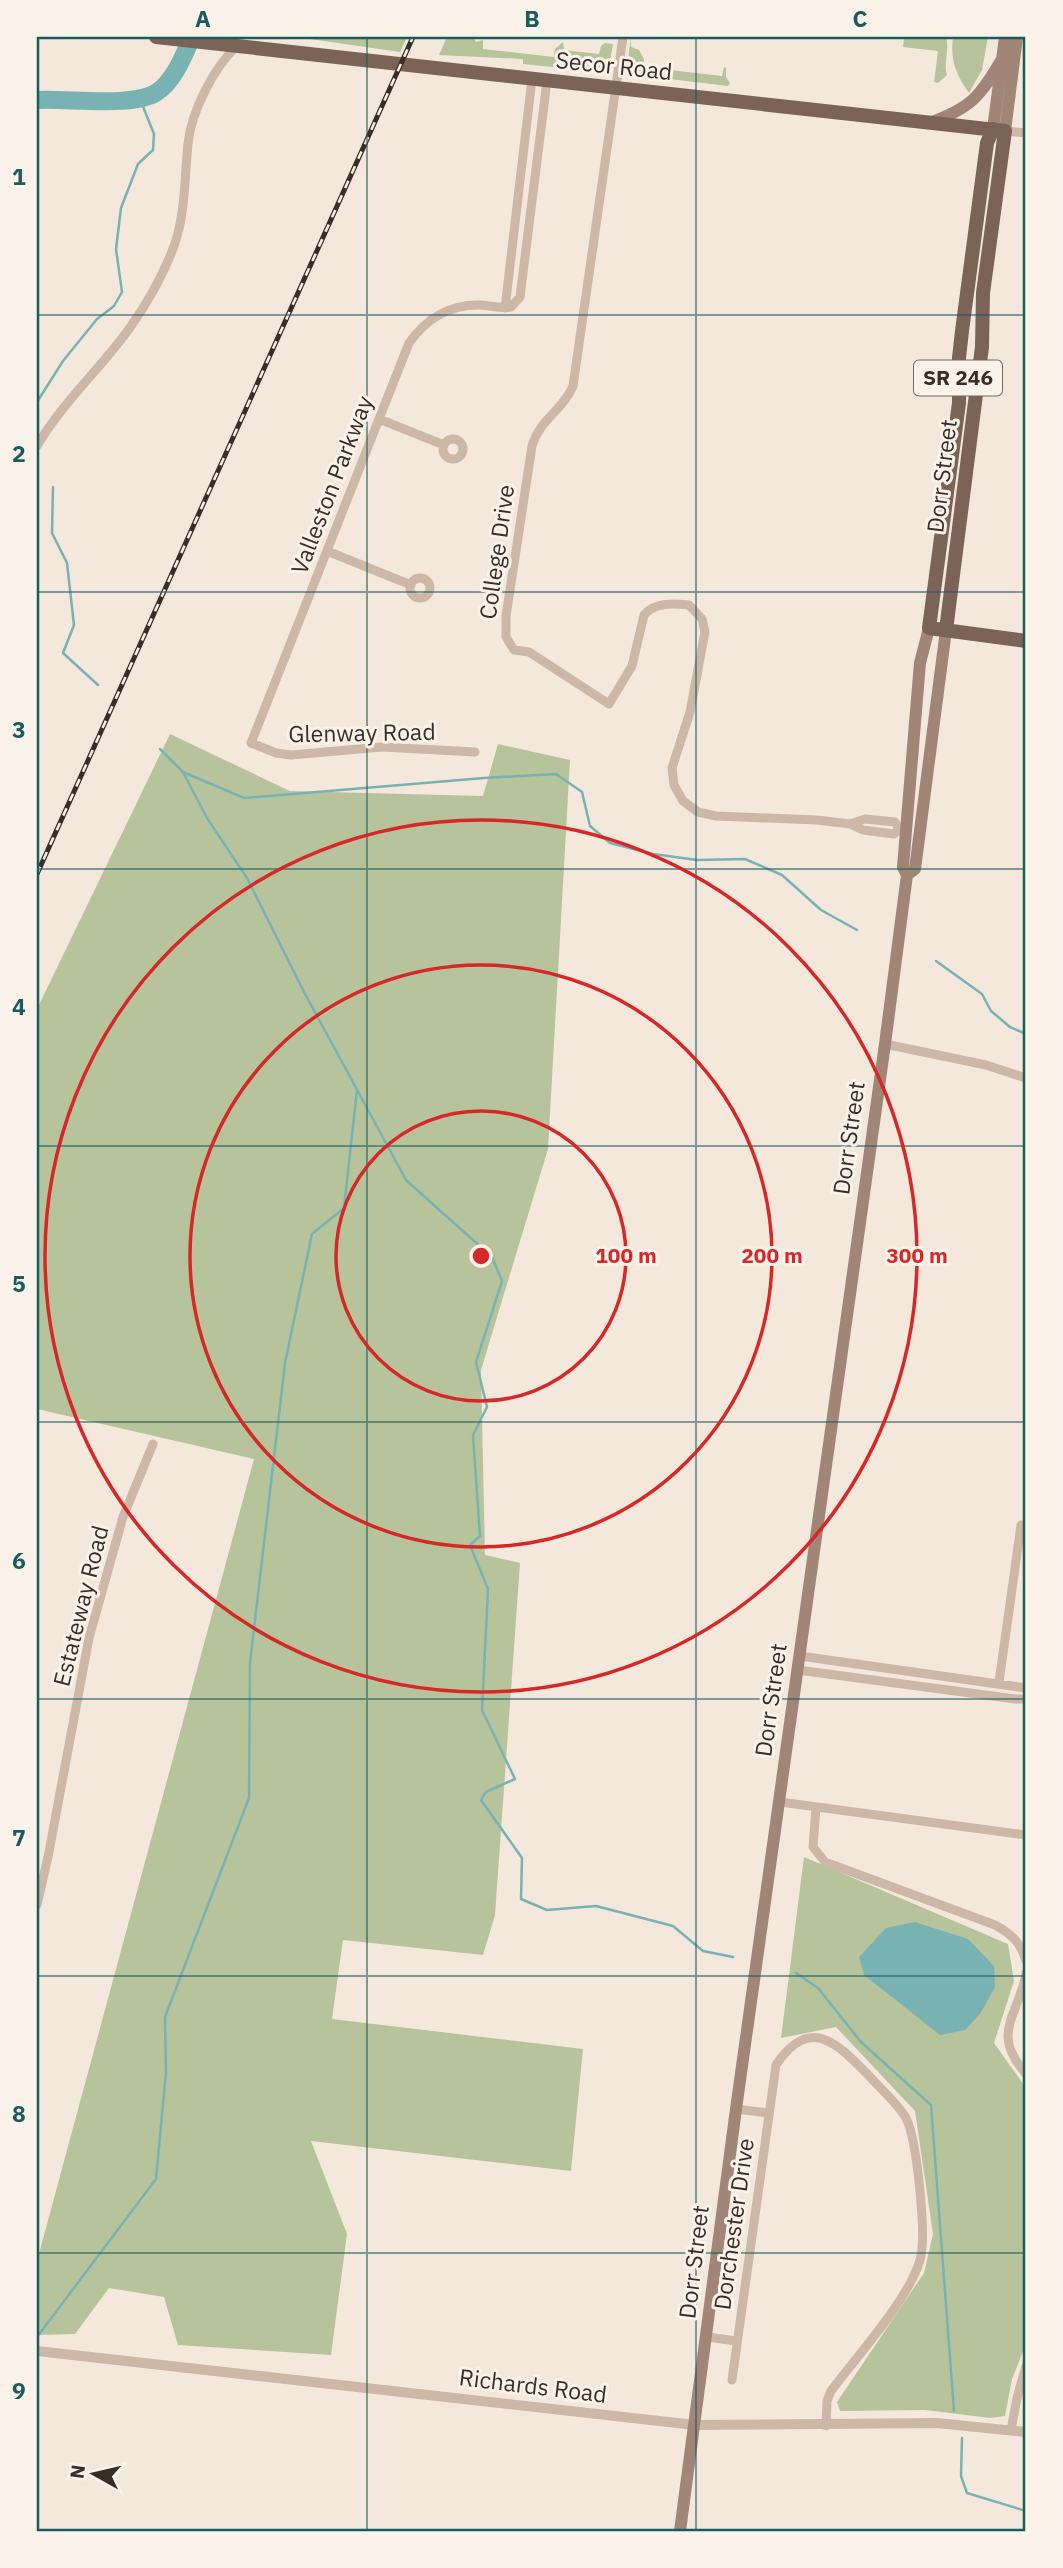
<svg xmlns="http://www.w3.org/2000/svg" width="1063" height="2568" font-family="'IBM Plex Sans',sans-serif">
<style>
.green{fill:#b7c49b}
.water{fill:#79b2b3}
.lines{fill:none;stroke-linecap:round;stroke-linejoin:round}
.stream{stroke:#79b2b3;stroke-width:2.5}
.river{stroke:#79b2b3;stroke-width:18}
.minor{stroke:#cdb7a7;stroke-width:9}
.tertiary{stroke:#cdb7a7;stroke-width:10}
.secondary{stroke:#a18678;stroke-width:12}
.primary{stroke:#7c6358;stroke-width:14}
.rail-casing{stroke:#392d28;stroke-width:5}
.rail{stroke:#fbf2e9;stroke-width:2.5;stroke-dasharray:8;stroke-linecap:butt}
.grid{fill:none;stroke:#1a5b5e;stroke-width:2;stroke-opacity:0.55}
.ring{fill:none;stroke:#d62828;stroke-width:3.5}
.labels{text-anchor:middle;stroke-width:6;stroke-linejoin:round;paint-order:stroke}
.shield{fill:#fbf2e9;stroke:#736862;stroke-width:2}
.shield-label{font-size:21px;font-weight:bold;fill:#392d28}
.street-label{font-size:23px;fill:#392d28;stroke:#fbf2e9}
.centre{fill:#d62828;stroke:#fbf2e9;stroke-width:3.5}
.ring-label{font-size:21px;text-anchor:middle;font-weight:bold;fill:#d62828;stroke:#fbf2e9;stroke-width:6;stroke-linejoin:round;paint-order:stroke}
.neatline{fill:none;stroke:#1a5b5e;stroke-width:2.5}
.grid-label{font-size:23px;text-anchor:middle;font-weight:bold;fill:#1a5b5e}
</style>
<rect width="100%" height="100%" fill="#f4e8dc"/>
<path class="green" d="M296 37H407L400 52Z
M447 37H473L476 42 483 40V49L554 57 555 49 563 42 564 50 599 54 601 46 605 43 613 44 609 67 600 72 523 64V59L439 55Z
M631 37V47L639 50 644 59V67L722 76 724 67 726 68V77L730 83 728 86 635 75 630 67H627Z
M904 37H946C950 50 943 63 947 75L938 83 934 82 938 51 903 47Z
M953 37H988L982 70 969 93C956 75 950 60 953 37Z
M170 734 290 791 483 796 498 744 570 760 548 1149 481 1370 485 1555 520 1563 495 1915 483 1955 343 1940 332 2019 583 2049 571 2171 311 2141 347 2234 331 2355 178 2345 164 2297 109 2288 75 2334 37 2335V2261L254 1459 37 1409V1009Z
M804 1857 1008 1944 1014 1981 994 2043 1026 2088V2344L1012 2379 1005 2416 990 2418 925 2410 840 2411 837 2402 924 2273 933 2234 915 2111 836 2027 781 2038Z"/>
<path class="water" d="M915 1922 968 1939 994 1966 995 1987 980 2014 965 2030 940 2035 864 1975 859 1957 886 1928Z"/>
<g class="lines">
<path class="stream" d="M37 402 63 361 97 319 114 306 122 292 116 249 121 208 138 164 153 150 154 134 140 99
M53 487 52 533 67 563 74 625 63 653 98 685
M160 749 183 772 244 798 484 778 556 774 582 792 590 826 610 843 653 854 697 860 745 859 782 875 821 910 857 930
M183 772 207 818 247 878 304 992 406 1180 492 1257 502 1281 476 1362 487 1407 473 1435 480 1536 470 1545 488 1589 482 1710 515 1779 486 1792 481 1800 522 1858 521 1899 547 1910 596 1906 673 1926 703 1951 733 1957
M936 961 982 994 991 1011 1010 1027 1026 1034
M796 1973 818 1988 861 2042 931 2105 954 2411
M37 2337 156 2179 166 2072 165 2017 249 1798 250 1663 285 1363 312 1234 344 1208 357 1090
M962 2438 961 2476 967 2493 1026 2511"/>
<path class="river" d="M37 100C67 98 134 108 157 92 174 81 184 55 192 37"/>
<path class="minor" d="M623 37 573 386C563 410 539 420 532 446L506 616V637L514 650 529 652 609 704 632 666 644 615C654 602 674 603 689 605L702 619 705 632 690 712 672 768 674 785 683 801 698 812 716 816 817 820 850 824 863 830 894 834 899 829
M1005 131 1026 133
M505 308 532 79
M379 419 444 445
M443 449a10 10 0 1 1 20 0a10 10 0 1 1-20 0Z
M37 446C62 403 100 369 129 329 146 305 160 281 171 254 186 218 184 182 188 144 191 112 214 67 237 46
M327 551 411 585
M410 588a10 10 0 1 1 20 0a10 10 0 1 1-20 0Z
M475 752 382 747 291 755 276 753 251 743 409 343C426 319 448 305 478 305 489 305 500 309 511 307L520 297 547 81
M850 824 865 819 895 822 899 829H903
M885 1044 986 1065 1026 1078
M800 1656 1026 1688
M798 1670 1015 1699H1026
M999 1682 1021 1525
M780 1802 1026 1835
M816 1808 813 1847 825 1862 995 1925C1012 1934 1021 1943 1026 1961
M37 1905 48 1857 89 1638 123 1517 153 1444
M1026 1973C1018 2018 990 2032 1026 2074
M736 2109 768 2113
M707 2337 737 2341
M732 2380 776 2065C811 2013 839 2045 871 2078 882 2090 898 2104 906 2118 917 2140 927 2237 920 2260 909 2299 857 2356 831 2391L827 2401 826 2426
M1011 2430 1017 2398 1026 2366"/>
<path class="tertiary" d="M37 2351 695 2425 937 2423 1026 2432"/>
<path class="secondary" d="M929 123C971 108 980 97 1002 59
M993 129 1005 37
M1005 131 1017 37
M907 875 915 869 946 630
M680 2531 736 2109 885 1044 907 875 903 867 920 663 929 628"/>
<path class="primary" d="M156 37 1005 131 983 293 982 347 946 630
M993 129 987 143 962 331 959 358V403L929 628 1026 641"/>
<g class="rail-casing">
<path id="rail" d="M37 874 413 37"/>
</g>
<use href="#rail" class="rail"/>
</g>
<path class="grid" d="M367 37V2531M696 37V2531M37 315H1026M37 592H1026M37 869H1026M37 1146H1026M37 1422H1026M37 1699H1026M37 1976H1026M37 2253H1026"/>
<g class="ring">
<circle cx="481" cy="1256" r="145"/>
<circle cx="481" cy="1256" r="291"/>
<circle cx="481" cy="1256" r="436"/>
</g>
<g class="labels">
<rect class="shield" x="914" y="360.5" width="88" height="35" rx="5"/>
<g class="shield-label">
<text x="958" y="385">SR 246</text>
</g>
<g class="street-label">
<text transform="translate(614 66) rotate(6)" y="8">Secor Road</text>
<text transform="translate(942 476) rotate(-83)" y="8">Dorr Street</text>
<text transform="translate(332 485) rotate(-69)" y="8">Valleston Parkway</text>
<text transform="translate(497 552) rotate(-82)" y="8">College Drive</text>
<text transform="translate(362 733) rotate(-1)" y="8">Glenway Road</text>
<text transform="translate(849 1138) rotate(-82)" y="8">Dorr Street</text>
<text transform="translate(81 1606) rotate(-76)" y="8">Estateway Road</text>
<text transform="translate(771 1700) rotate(-82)" y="8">Dorr Street</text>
<text transform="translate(734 2224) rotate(-82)" y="8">Dorchester Drive</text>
<text transform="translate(694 2262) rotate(-83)" y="8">Dorr Street</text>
<text transform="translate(533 2386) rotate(7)" y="8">Richards Road</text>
</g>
</g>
<circle cx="481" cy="1256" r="10" class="centre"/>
<g class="ring-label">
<text x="626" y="1263">100 m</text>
<text x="772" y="1263">200 m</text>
<text x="917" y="1263">300 m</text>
</g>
<rect width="1063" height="2568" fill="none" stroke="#fbf2e9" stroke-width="77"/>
<g transform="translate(94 2474) rotate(278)" stroke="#fbf2e9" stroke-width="5" paint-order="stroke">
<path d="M0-5L12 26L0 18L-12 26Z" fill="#392d28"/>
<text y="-10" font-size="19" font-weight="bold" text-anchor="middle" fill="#392d28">N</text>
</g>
<rect x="38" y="38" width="986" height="2492" class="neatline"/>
<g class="grid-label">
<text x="203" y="27">A</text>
<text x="532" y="27">B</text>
<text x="860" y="27">C</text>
<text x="19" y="185">1</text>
<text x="19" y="462">2</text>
<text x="19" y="738">3</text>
<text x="19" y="1015">4</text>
<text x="19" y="1292">5</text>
<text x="19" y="1569">6</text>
<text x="19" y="1846">7</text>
<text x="19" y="2122">8</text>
<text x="19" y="2399">9</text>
</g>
</svg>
